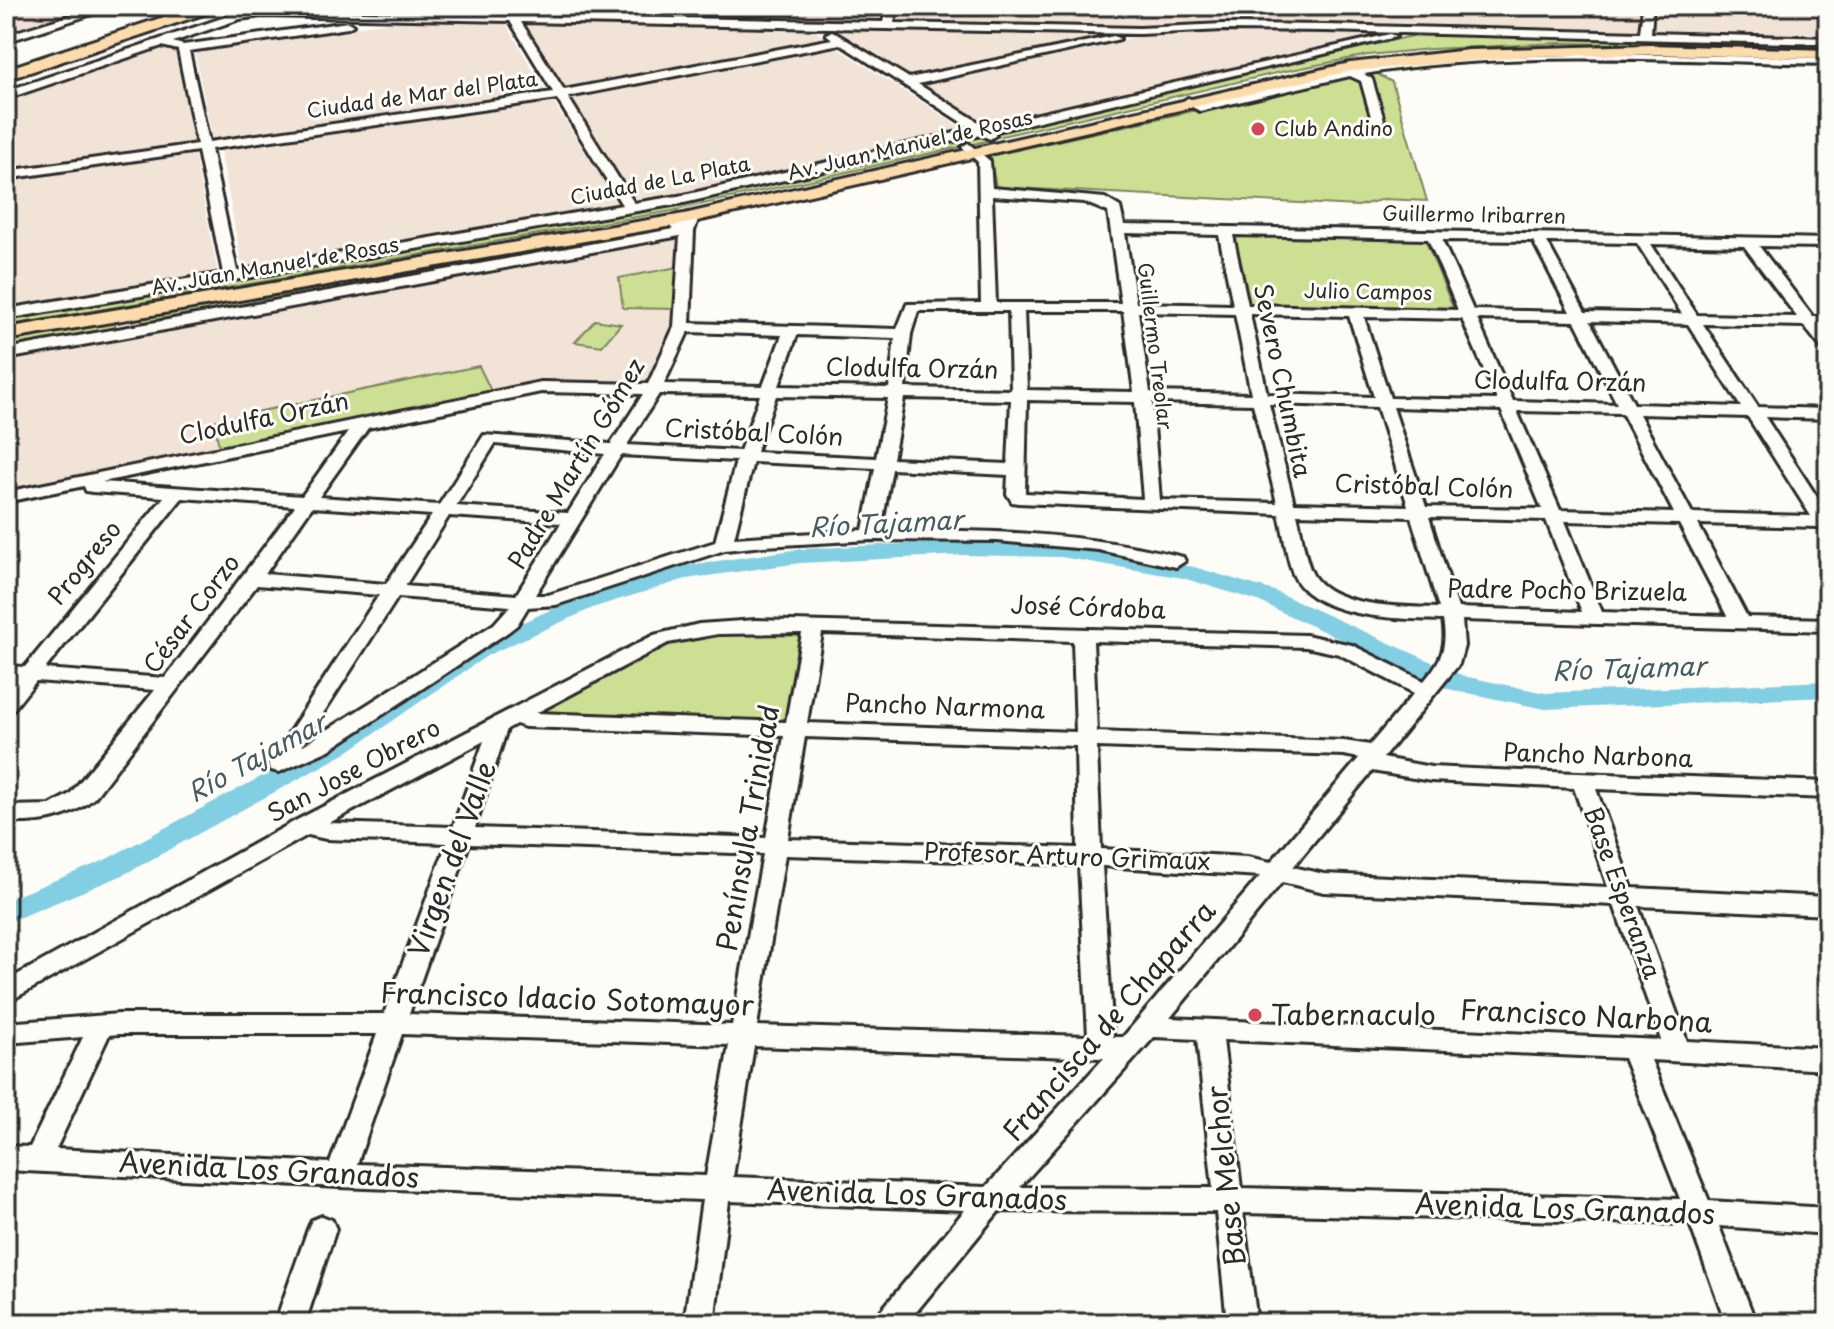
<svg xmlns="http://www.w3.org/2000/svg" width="1834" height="1329" font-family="'Playpen Sans',sans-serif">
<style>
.built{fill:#f2e3d7}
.green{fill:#ccdf93;stroke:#7c855f;stroke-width:2}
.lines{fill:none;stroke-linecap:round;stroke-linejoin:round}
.river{fill:#82cee2;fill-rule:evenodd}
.minor-casing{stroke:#2b2b2b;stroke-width:6}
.major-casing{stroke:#2b2b2b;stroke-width:6}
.highway-casing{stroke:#2b2b2b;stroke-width:6}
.minor{fill:#fdfcf7;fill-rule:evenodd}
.major{fill:#fcdcac;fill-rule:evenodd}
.highway{fill:#fcdcac;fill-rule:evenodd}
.poi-dot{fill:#d1495b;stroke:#fdfcf7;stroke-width:3}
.labels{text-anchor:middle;stroke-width:6;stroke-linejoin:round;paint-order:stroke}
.far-street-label{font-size:20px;fill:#2b2b2b;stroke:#fdfcf7}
.far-poi-label{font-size:20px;fill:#2b2b2b;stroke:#fdfcf7;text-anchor:start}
.street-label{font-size:24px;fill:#2b2b2b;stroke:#fdfcf7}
.water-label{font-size:26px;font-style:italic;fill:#455c62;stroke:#fdfcf7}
.near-street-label{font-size:28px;fill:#2b2b2b;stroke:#fdfcf7}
.near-poi-label{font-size:28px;fill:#2b2b2b;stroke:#fdfcf7;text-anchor:start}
</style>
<rect width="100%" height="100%" fill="#fdfcf7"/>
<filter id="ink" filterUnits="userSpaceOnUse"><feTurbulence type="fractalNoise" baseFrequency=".0125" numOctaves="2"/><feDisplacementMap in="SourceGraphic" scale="16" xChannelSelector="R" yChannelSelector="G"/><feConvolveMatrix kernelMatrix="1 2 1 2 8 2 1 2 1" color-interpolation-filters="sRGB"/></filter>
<g filter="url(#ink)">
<path class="built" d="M6 6H98L6 35Z
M278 6H597L589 16 272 8Z
M667 6H883L879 24 660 19Z
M900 6H1641L1639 33 1249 26 1094 28 897 25Z
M1656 6H1802L1828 31V38L1653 34Z
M413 19 505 22 547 94 213 142 194 49Z
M520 21 810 27 828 40 565 91Z
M831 28 1111 32 1115 35 911 78Z
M1216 30 1386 33 987 128 916 83 1151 34Z
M834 46 968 132 687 196 639 204 570 97Z
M158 47 178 53 194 144 6 171V98Z
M553 102 620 207 243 272 220 148Z
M194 152 218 274 6 309V180Z
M677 233 674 326 648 384 560 382 526 386 6 491V357Z"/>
<path class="green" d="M1421 34 1828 43V47L1561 43 1431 49 1368 55 1281 72 998 137 989 132Z
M1372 71 1392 82 1427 201 1384 199 1358 206 996 187 990 156Z
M981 134 991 140 672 211 6 326V317L621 213Z
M667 224 675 227 677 233 419 281 415 271Z
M1233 235 1425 239 1454 310 1247 306Z
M678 267 675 309 623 308 619 278Z
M385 272 397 273 402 284 135 333 133 320 137 316Z
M595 320 621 324 602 346 575 342Z
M108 321 115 322 117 337 6 357V338Z
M479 366 492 393 220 449 213 421Z
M738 631H800L784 722 533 714 644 653 690 638Z"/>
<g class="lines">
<path class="river" d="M964 541 1061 543 1194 567 1274 591 1463 676 1545 693 1828 681V697L1545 709 1448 689 1258 601 1183 578 1061 557 964 555 800 563 686 579 595 607 488 655 346 753 123 875 6 923V900L103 861 328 741 472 645 579 597 683 566 800 549Z"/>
<g class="minor-casing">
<path id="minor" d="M101 6H117L6 42V35Z
M887 6H897L894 23 1140 28 1223 24 1326 25 1640 33 1643 6H1653L1651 33 1828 38V44L1326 31 1223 30 1140 34 521 22 564 90 832 39 826 34 832 31 909 78 1114 36 1120 39 918 84 985 126 1390 34 1396 37 993 132 996 135 990 139 981 135 684 203 6 319V309L223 273 198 151 6 179V171L197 144 178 50 162 46 6 99V91L234 14 262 10 883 22ZM262 16 510 21 553 92 209 142 189 51 348 28 353 25 348 22 183 45 173 42 240 19ZM840 44 972 129 684 195 634 203 568 97ZM557 99 622 205 237 271 211 149Z
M1615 54 1828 58V64C1677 61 1514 49 1364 74L1372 79 1384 120 1378 124 1372 120 1361 81 1350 76 1200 111 1182 102 1188 98 1201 103 1342 71 1347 67 1353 69 1455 58Z
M968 143 990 161 992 188 1105 198 1120 207 1124 225 1828 239V247L1759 246 1813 317H1828V327L1820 326 1828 337V352L1823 350 1804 326 1703 324 1758 407 1828 409V419L1765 417 1828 514V533L1818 527 1698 524 1747 617 1828 619V631L1462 620 1464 646 1459 664 1383 758 1431 767 1495 770 1828 782V798L1596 789 1632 888 1828 897V915L1638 906 1687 1041 1828 1048V1070L1651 1060 1709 1201 1828 1208V1234L1719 1226 1756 1323H1726L1690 1224 1243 1213 1257 1323H1227L1216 1212 999 1211 907 1323H874L879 1313 965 1210 729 1201 714 1323H684L702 1200 339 1187 6 1170V1146L30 1147 83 1037 6 1043V1023L119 1014H384L447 843 326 839 308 835 6 1003V981L297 820 654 635 699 624 756 620 1306 635 1352 645 1424 681C1441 661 1448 647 1443 620 1402 619 1312 619 1293 574 1286 556 1284 533 1279 514L1018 503 1012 502 1007 494 1008 475 892 469 881 530C983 530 1083 532 1183 557L1185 561 1176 567 1099 550 997 541 871 540 764 546 725 550 556 605 528 607 517 625 508 632 329 750 279 772 271 770 268 765 379 595 257 585 95 797C69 820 39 823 6 822V806L50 805 70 794 155 690 36 681 13 710 6 712V691L15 679 6 678V666L25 667 164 497 92 492 86 491 84 486 6 502V492L541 382 648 384 674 327 680 236 6 359V349L673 229 668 225 670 222 683 224 687 214 692 213 699 217 694 231 690 323 897 329 907 304 981 303 978 162 962 147ZM992 196 1084 202 1108 212 1121 303H996ZM1125 233 1219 235 1233 305 1136 303ZM1233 235 1428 239 1458 310 1248 305ZM1442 240 1533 241 1570 312 1473 310ZM1547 242 1637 243 1682 314 1585 312ZM1651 244 1744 246 1797 317 1697 315ZM918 311H1009L1011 390 905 388 911 334ZM1024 311H1123L1134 392 1027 390ZM1138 312 1235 314 1251 394 1150 392ZM1250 314 1349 316 1374 397 1267 394ZM1364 317 1462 319 1497 400 1390 398ZM1477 319 1575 321 1617 404 1513 401ZM1590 321 1688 324 1741 407 1634 404ZM688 332 782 335 763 386 664 384ZM797 335 895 338 889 388 779 386ZM541 392 643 394 611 444 484 435 439 505 319 497 368 428ZM659 394 760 395 740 451 627 445ZM776 396 888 398 876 458 756 452ZM904 398 1011 400 1008 464 893 459ZM1027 400 1135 402 1143 499 1025 493ZM1152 402 1253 404 1277 503 1160 500ZM1269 404 1377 407 1408 506 1294 503ZM1393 407 1501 410 1542 509 1426 507ZM1517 411 1622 413 1674 513 1560 510ZM1639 414 1748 417 1811 516 1692 513ZM348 432 302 496 102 482ZM495 444 605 454 568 513 456 506ZM621 455 736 461 715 542 548 595H535ZM753 462 875 468 863 530 734 538ZM182 498 295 506 165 678 45 669ZM312 507 432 515 386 584 265 574ZM1297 514 1411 517 1439 608C1406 607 1333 608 1313 575 1304 559 1302 532 1297 514ZM449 516 561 523 516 595 405 586ZM1429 517 1546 520 1582 612 1458 608ZM1565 521 1679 524 1727 616 1602 612ZM398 597 510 606 494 624 302 746ZM802 633 786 722 536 713 668 643 718 634ZM822 633 1073 641 1076 732 807 723ZM1093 641 1306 647 1339 654 1414 693 1370 745 1344 741 1097 732ZM516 724 525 727 784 736 766 838 475 828 507 729ZM805 737 1076 746 1078 848 788 839ZM484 741 453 827 329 823ZM1097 747 1344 755 1359 758 1271 862 1247 857 1101 849ZM1372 771 1431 781 1574 788 1608 887 1324 874 1293 867ZM469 844 763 854 732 1025 409 1014ZM785 855 1079 865 1088 1036 757 1026ZM1102 866 1260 876 1123 1037H1113ZM1282 882 1324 892 1614 905 1661 1040 1170 1018ZM119 1034H377L330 1163 56 1149 109 1035ZM402 1034 729 1045 706 1176 357 1164ZM1154 1037 1197 1039 1213 1188 1020 1187ZM1223 1040 1624 1058 1680 1199 1241 1188ZM754 1046 1101 1058H1104L986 1187 733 1177Z
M322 1216 332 1220 336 1229 305 1323H275L308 1229 312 1220Z"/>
</g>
<g class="major-casing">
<path id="major" d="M1649 45 1828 50V58L1649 54 1529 56 1350 71 684 224 6 340V328L684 214 1350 63 1469 50Z"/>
</g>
<g class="highway-casing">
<path id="highway" d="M197 6H221L219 9 6 80V69Z"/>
</g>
<use href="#minor" class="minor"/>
<use href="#major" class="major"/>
<use href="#highway" class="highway"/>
</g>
</g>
<g class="poi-dot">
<circle cx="1258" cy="129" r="8"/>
<circle cx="1255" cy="1015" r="8"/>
</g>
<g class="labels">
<g class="far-street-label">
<text transform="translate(422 95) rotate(-8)" y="7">Ciudad de Mar del Plata</text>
<text transform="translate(910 145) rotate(-13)" y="7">Av. Juan Manuel de Rosas</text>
<text transform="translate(660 181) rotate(-11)" y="7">Ciudad de La Plata</text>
<text transform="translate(1474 215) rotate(1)" y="7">Guillermo Iribarren</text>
<text transform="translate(275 266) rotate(-10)" y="7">Av. Juan Manuel de Rosas</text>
<text transform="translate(1368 292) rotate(1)" y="7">Julio Campos</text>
<text transform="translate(1155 346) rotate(83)" y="7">Guillermo Treolar</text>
</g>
<g class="far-poi-label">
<text x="1274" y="136">Club Andino</text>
</g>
<g class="street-label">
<text transform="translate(912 369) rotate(1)" y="8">Clodulfa Orzán</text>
<text transform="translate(1282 381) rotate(78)" y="8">Severo Chumbita</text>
<text transform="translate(1560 382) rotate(1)" y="8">Clodulfa Orzán</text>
<text transform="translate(264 419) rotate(-12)" y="8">Clodulfa Orzán</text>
<text transform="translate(754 433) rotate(3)" y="8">Cristóbal Colón</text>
<text transform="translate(577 464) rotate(-59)" y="8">Padre Martín Gómez</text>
<text transform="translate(1424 487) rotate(2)" y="8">Cristóbal Colón</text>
<text transform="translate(85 563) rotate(-51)" y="8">Progreso</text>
<text transform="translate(1567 591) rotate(1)" y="8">Padre Pocho Brizuela</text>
<text transform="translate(1088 608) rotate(2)" y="8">José Córdoba</text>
<text transform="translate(192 614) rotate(-53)" y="8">César Corzo</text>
<text transform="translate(945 707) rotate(2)" y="8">Pancho Narmona</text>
<text transform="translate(1598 756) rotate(2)" y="8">Pancho Narbona</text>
<text transform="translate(354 771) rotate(-28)" y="8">San Jose Obrero</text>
<text transform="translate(1067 857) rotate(2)" y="8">Profesor Arturo Grimaux</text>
<text transform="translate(1622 893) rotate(70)" y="8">Base Esperanza</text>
</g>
<g class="water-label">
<text transform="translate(886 524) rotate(-3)" y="9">Río Tajamar</text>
<text transform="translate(1629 669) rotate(-2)" y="9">Río Tajamar</text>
<text transform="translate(257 758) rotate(-29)" y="9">Río Tajamar</text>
</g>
<g class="near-street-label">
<text transform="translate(748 828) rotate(-80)" y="10">Península Trinidad</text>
<text transform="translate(452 859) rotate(-70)" y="10">Virgen del Valle</text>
<text transform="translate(567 999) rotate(2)" y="10">Francisco Idacio Sotomayor</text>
<text transform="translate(1586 1016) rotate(3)" y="10">Francisco Narbona</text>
<text transform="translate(1109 1021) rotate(-49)" y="10">Francisca de Chaparra</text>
<text transform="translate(269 1170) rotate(3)" y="10">Avenida Los Granados</text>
<text transform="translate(1226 1176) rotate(-96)" y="10">Base Melchor</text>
<text transform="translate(917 1195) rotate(2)" y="10">Avenida Los Granados</text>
<text transform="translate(1565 1209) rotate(2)" y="10">Avenida Los Granados</text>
</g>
<g class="near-poi-label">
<text x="1271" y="1025">Tabernaculo</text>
</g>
</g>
<rect width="1834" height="1329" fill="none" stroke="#fdfcf7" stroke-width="32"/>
<rect x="16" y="16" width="1802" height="1297" fill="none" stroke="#2b2b2b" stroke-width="3" filter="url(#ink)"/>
</svg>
